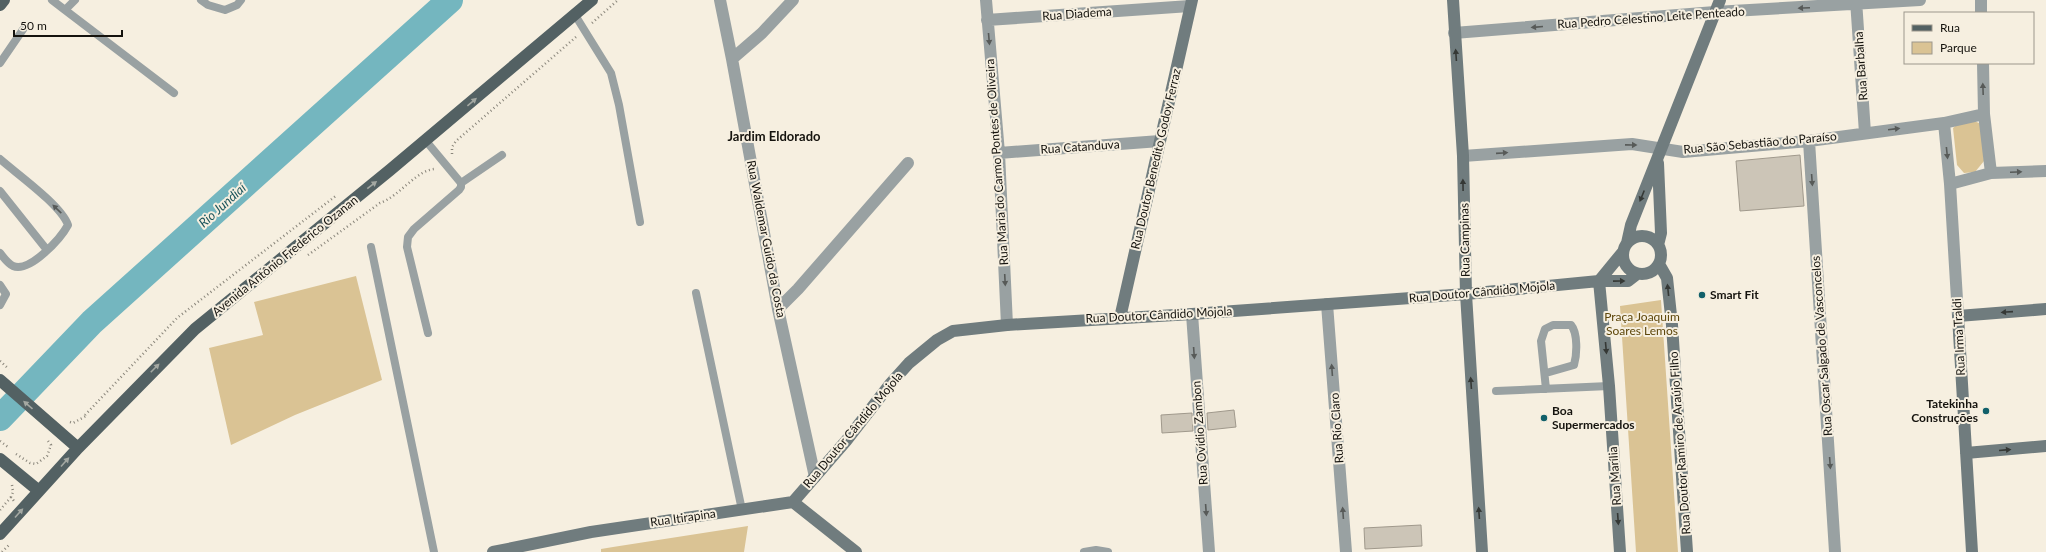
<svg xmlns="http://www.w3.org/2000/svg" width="2046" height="552" font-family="Lato,sans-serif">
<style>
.green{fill:#dac394}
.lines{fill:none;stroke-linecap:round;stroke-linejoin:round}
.stream{stroke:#74b6bf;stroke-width:4.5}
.river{stroke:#74b6bf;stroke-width:26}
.building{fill:#ccc5b7;stroke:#a0998c}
.path{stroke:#8a867b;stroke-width:2.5;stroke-dasharray:1 3;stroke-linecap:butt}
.lane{stroke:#99a1a2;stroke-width:8}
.street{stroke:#99a1a2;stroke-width:12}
.secondary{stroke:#707c7e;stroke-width:12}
.primary{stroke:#536163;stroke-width:12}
.oneway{fill:#575a58}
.oneway2{fill:#353835}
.oneway3{fill:#a4a8a2}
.poi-dot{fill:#11606a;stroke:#f6efe0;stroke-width:1.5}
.labels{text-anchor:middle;stroke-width:4;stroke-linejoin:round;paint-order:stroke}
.street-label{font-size:12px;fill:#15130e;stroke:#f6efe0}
.poi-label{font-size:12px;font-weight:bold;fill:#15130e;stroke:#f6efe0;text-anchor:start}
.park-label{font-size:12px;fill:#5e470b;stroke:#f6efe0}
.neighbourhood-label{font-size:13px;font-weight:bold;fill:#15130e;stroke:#f6efe0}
.water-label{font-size:13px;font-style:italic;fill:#1d565d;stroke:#f6efe0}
</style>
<rect width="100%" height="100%" fill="#f6efe0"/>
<path class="green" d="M1962 120H1972L1981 124 1984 161 1975 172 1964 173 1957 165 1953 128Z
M356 276 382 380 295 415 231 445 209 348 263 335 254 302Z
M1661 300 1678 552H1636L1620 306Z
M748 526 744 552H601V549L613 547Z"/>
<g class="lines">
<path class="stream" d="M0 410 5 412"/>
<path class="river" d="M0 418 92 322 450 0"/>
</g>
<path class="building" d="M1800 155 1804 206 1740 211 1736 161Z
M1234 410 1236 427 1208 430 1207 413Z
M1192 413 1193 431 1162 433 1161 415Z
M1421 525 1422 546 1365 549 1364 528Z"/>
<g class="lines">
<path class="path" d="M592 23 618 0
M452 154V147L456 141 576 37
M308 255 380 203C400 196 416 170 435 169
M0 361 9 369
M85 415 177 318 337 195
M70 422 73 423 86 416
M0 441 8 447
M16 454 30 463 36 464 47 456 51 445 48 441
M12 485 13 492 11 497 14 501
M0 510 11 497
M2 552 10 544"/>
<path class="lane" d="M52 0 65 10 75 0
M201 0 208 5 225 10 237 5 241 0
M65 10 174 93
M575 15 611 73 619 105 640 222
M0 63 24 28
M426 141 461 183V187L459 190 414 229 408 237 407 247 428 333
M0 159C17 174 61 205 68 225 61 238 30 273 13 266 9 264 3 257 0 253
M461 183 502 155
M0 191 47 250
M371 247 434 552
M0 285 6 294 0 305
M696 293 742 510
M1546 373 1574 365C1577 355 1578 333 1571 325H1553L1545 329 1541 341 1546 389
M1496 391 1609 386
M1084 552 1096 550 1108 552"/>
<path class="street" d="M720 0 732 59 778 309 815 477
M986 0 999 153 1007 325
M1856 0 1865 133
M1981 0V13
M987 20 1190 6
M1454 33 1715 12 1920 0
M732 59 762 33 793 0
M1983 63 1984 114 1991 173
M1944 123 1950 184 1958 316
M1809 141 1835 552
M999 153 1160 141
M1463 156 1632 144 1683 152 1809 141 1944 123 1984 114
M1950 184 1991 173 2046 171
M1327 304 1346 552
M778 309 798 289 908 163
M1192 314 1209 552"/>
<path class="secondary" d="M1453 0 1463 156 1466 294 1482 552
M1658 163 1661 233 1658 245
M1623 255a19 19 0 1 1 38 0a19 19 0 1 1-38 0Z
M1627 243 1631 225 1720 0
M1659 264 1667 278 1672 325 1687 552
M1599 281 1609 386 1620 552
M1599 281 1622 253
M1120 318 1192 0
M1966 453 2046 446
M793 502 846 441 891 383 909 363 937 340 953 331 1007 325 1192 314 1466 294 1599 281H1628L1637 274
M493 552 591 532 793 502 856 552
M1972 552 1958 316 2046 309"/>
<path class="primary" d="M0 5 4 0
M0 380 78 448
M0 459 39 491
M0 534 78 448 195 329 390 170 592 0"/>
</g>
<defs><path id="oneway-solid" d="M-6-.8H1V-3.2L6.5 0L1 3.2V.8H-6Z"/></defs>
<g class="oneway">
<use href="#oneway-solid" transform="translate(1804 8) rotate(177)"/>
<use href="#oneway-solid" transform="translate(1537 27) rotate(175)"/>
<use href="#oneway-solid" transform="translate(989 39) rotate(85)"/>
<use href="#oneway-solid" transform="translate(1983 89) rotate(-92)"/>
<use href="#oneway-solid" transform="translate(1894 129) rotate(-7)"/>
<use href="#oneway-solid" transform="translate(1631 145) rotate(1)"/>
<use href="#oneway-solid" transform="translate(1502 153) rotate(-4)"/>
<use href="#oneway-solid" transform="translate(1947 153) rotate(84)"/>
<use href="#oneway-solid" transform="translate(2016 172) rotate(-2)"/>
<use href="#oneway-solid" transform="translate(1812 180) rotate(86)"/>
<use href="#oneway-solid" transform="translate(57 209) rotate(-136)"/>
<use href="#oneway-solid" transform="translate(1005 280) rotate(87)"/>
<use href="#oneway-solid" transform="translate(1194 353) rotate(86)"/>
<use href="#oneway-solid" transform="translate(1332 370) rotate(-94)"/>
<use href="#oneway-solid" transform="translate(1830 463) rotate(86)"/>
<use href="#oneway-solid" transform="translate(1206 510) rotate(86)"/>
<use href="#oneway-solid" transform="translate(1343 513) rotate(-94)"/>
</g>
<g class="oneway2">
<use href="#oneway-solid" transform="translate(1456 55) rotate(-94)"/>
<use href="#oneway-solid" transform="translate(1463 185) rotate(-91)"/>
<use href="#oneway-solid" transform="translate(1642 196) rotate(112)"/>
<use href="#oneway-solid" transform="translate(1619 281) rotate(-1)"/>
<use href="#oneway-solid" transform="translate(1668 290) rotate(-96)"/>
<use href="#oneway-solid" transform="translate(2007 312) rotate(176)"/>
<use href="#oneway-solid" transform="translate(1606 348) rotate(85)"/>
<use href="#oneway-solid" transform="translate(1471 383) rotate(-94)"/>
<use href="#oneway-solid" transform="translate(2005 450) rotate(-5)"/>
<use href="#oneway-solid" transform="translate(1479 513) rotate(-94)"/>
<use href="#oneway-solid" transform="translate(1618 519) rotate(86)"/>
</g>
<g class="oneway3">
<use href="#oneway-solid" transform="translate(472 102) rotate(-40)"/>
<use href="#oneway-solid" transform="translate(372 185) rotate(-38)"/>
<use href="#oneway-solid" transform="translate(155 368) rotate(-45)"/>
<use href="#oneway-solid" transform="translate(28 405) rotate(-139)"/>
<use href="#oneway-solid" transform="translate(65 462) rotate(-48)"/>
<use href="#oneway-solid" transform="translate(19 513) rotate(-48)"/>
</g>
<g class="poi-dot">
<circle cx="1702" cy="295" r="4"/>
<circle cx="1986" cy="411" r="4"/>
<circle cx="1544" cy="418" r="4"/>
</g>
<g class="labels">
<g class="street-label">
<text transform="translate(1077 14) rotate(-4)" y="4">Rua Diadema</text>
<text transform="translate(1651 18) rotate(-4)" y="4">Rua Pedro Celestino Leite Penteado</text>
<text transform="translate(1861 66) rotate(-94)" y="4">Rua Barbalha</text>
<text transform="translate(1760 143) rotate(-5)" y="4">Rua São Sebastião do Paraíso</text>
<text transform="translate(1080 147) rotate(-4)" y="4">Rua Catanduva</text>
<text transform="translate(1156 159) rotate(-77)" y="4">Rua Doutor Benedito Godoy Ferraz</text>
<text transform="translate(997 162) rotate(-94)" y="4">Rua Maria do Carmo Pontes de Oliveira</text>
<text transform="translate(766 239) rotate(79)" y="4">Rua Waldemar Guido da Costa</text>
<text transform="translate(1465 240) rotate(-91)" y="4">Rua Campinas</text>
<text transform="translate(285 256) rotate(-39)" y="4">Avenida Antônio Frederico Ozanan</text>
<text transform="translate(1482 292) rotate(-5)" y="4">Rua Doutor Cândido Mojola</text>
<text transform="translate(1159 315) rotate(-3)" y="4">Rua Doutor Cândido Mojola</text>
<text transform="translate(1959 337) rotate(-93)" y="4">Rua Irma Traldi</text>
<text transform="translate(1822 346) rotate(-94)" y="4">Rua Oscar Salgado de Vasconcelos</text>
<text transform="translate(1337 428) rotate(-94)" y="4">Rua Río Claro</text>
<text transform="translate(853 430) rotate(-50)" y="4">Rua Doutor Cândido Mojola</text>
<text transform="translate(1200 433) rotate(-94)" y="4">Rua Ovídio Zambon</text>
<text transform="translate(1680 443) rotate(-94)" y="4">Rua Doutor Ramiro de Araújo Filho</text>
<text transform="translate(1615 476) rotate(-94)" y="4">Rua Marília</text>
<text transform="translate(683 518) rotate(-8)" y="4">Rua Itirapina</text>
</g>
<g class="poi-label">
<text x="1710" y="299">Smart Fit</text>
<text x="1978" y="408" text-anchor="end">Tatekinha<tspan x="1978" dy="14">Construções</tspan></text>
<text x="1552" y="415">Boa<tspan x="1552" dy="14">Supermercados</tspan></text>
</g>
<g class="park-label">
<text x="1642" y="321">Praça Joaquim<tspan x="1642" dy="14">Soares Lemos</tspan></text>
</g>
<g class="neighbourhood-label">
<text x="774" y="141">Jardim Eldorado</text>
</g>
<g class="water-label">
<text transform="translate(222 205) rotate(-42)" y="5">Rio Jundiaí</text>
</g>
</g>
<rect x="1904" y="12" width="130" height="52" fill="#f6efe0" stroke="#9c978c"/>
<rect x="1912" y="25" width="20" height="6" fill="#536163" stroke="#9c978c"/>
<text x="1940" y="32" font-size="12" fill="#15130e">Rua</text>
<rect x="1912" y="42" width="20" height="12" fill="#dac394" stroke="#9c978c"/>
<text x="1940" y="52" font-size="12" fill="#15130e">Parque</text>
<path d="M14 30v6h108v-6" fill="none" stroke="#15130e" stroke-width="2"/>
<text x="20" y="30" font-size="12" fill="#15130e" stroke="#f6efe0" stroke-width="3" paint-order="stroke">50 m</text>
</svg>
